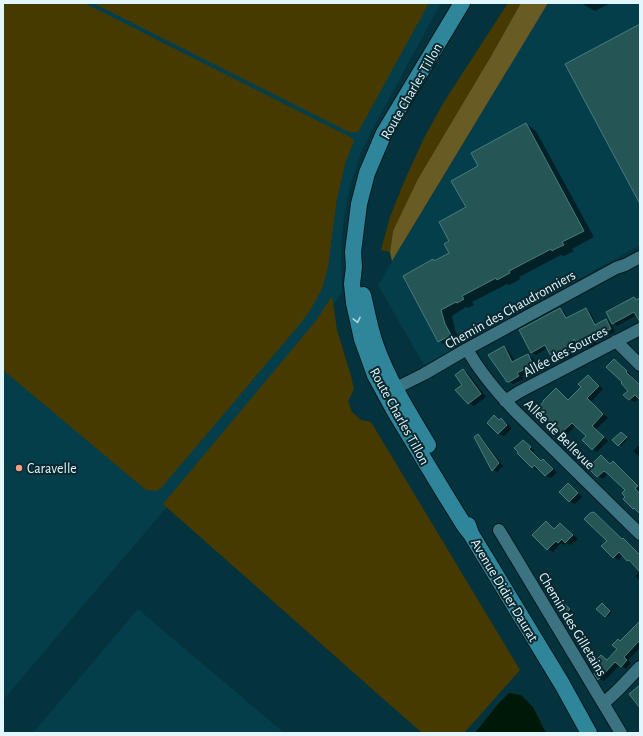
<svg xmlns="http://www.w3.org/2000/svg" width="643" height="736" font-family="'Alegreya Sans',sans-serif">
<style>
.built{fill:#043e4a}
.green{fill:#473a00}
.forest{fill:#695b24}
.water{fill:#001807}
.shadow{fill:#0007}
.building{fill:#265555;stroke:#437f7f}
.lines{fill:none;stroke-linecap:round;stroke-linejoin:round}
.minor-casing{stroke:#001a20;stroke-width:14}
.major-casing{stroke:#001a20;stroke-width:18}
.minor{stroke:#3c7381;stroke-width:12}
.major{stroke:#2f869a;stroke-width:16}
.oneway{stroke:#acd5df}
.poi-dot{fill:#f49e87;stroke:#0a282f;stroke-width:1.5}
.labels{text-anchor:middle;stroke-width:4;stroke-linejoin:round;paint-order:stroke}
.street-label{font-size:14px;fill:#e1f7fd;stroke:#0a282f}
.poi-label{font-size:14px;fill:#e1f7fd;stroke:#0a282f;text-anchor:start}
</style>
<rect width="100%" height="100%" fill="#05333d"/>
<path class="built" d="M3 3H441L374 126 361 153 350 186 344 217 341 249 342 292 316 331 3 700Z
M548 3H640V245L424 365 378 285Z
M138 609 284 733H33Z"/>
<path class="green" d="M3 3H84L352 138 354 141 346 161 337 198 328 267 322 289 309 312 300 324 162 487 157 491 146 490 3 370Z
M93 3H429L358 132H349Z
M508 3H521L393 231 390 252 381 250 390 217 404 182 424 138 444 102Z
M332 296 337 330 351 376 354 389 348 401 352 412 361 420 371 422 520 670 464 733H422L163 504 315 322Z"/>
<path class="forest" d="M521 3H548L392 261 390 252 393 231 418 179 490 58Z"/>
<path class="water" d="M509 693 521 695 533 707 546 733H475L498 704Z"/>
<path class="shadow" d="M583 3H610L595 11 584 5Z
M526 124 536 131 594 237 572 249 574 251 564 256 561 255 519 277 520 279 517 281 509 285 507 284 472 302 474 305 468 308 466 307 452 316 455 330 461 341 450 347 439 341 433 260 435 262 450 254 451 242 467 208 480 166Z
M634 299 637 300 640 299V317L637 315 617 326 613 323Z
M560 309 565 312 568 318 586 309 590 312 597 325 606 320 611 323 615 332 596 342 597 344 591 347 588 346 584 348 579 345 578 343 573 355 559 362 554 359 548 348 536 355 531 352Z
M504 348 509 351 515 362 528 355 533 358 538 367 522 376 524 379 513 384 508 381Z
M614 360 619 363 631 374V375L640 384V399L639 398 635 402 630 400 625 395 629 391Z
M463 370 468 373 486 397 474 406 469 403 463 385Z
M588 376 593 379 603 389 591 402 608 418 596 429 608 441 597 452 592 449 588 436 576 425 567 435 560 431H559L555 429 547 413 556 389 561 392 569 401 582 387Z
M495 417 500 420H501L506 422 512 428 504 436 499 434 488 423Z
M623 434 628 439 621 446 619 445Z
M478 436 482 438 503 466 497 472 493 470Z
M523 441 528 444 535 451 533 452 542 461 543 460 548 463 557 472 551 478 546 476 538 468 537 470 532 467Z
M638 446 640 447V457L633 451Z
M601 456 606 459 611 465 613 462 618 465 640 487V490L639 492 640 493V513L633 508 627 497 626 490 608 473 603 479 598 476Z
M568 484 573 487 582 497 575 504 570 502 560 492Z
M594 513 599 516 623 539 628 542 640 554V570L623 555 619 560 614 557 603 546 608 541Z
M546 522 551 525 555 530 561 524 566 527 578 539 571 545 566 543 564 545 561 543 553 552 548 549Z
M640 572V581L635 576Z
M564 604 572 611 566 617 564 616Z
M604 605 612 612 608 617 605 616Z
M640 623V648L628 660 631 663 626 669 620 665 604 681 599 679 608 661 619 649 621 642Z"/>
<path class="building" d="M640 24V204L565 64Z
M526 123 584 231 562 242 564 245 555 249 552 251 551 249 509 271 510 273 506 275 497 280 496 278 462 296 464 299 457 303 456 302 441 310 445 324 451 335 438 342 403 276 433 259 434 261 449 253 444 244 449 241 439 222 466 207 451 181 478 166 471 153Z
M634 297 636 300 640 298V322L634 312 612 324 606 312Z
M560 308 566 318 586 308 595 325 606 319 611 329 591 339 592 341 585 345 584 343 579 346 574 339 568 352 553 360 545 345 531 353 519 330Z
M504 346 512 362 528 354 533 365 517 373 519 376 509 382H507L488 355Z
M614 359 627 371 626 372 640 385V400L635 395 629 400 623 395 628 391 621 383 622 382 606 367Z
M463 369 481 394 468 404 455 390 462 385 455 375Z
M588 375 599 386 587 398 603 414 592 426 604 437 592 450 582 440 586 436 572 423 561 433 556 428 554 429 542 417 545 413 539 407 544 401H543L556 388 568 400 581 387 578 384Z
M494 415 499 420 501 418 507 425 498 434 487 423Z
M621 432 627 437 618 446 612 440Z
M478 434 499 463 492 471 474 437Z
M523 440 531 447 529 449 541 461 543 459 553 469 545 476 534 465 532 468 517 453 518 452 514 448Z
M601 455 610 464 613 461 638 486 635 488 640 494V514L634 508 633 509 623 499 625 497 622 493 625 490 608 474 604 471 597 477 588 468Z
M568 483 578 493 569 502 559 492Z
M594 512 622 539 623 538 640 555V572L629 560 627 561 619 552 613 558 601 546 607 541 584 519 590 513Z
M546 521 554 529 560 523 573 535 565 543 562 539 558 543 556 541 547 550 532 535Z
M563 603 570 609 564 616 557 610Z
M602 603 610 611 605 617 596 609Z
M640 621V640L624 657 627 660 621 667 615 662 598 680 594 674 597 670 592 664 601 655 607 660 617 649 612 645 618 639 620 641Z
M640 685V708L629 694Z"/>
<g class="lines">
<g class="minor-casing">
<path id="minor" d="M616 341 640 365
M467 349C479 371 497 392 514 410L640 534
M394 389 424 374 467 349 616 268 625 265 640 257
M505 401 519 392 640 329
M499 530 621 733
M604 703 618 690 640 667"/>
</g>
<g class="major-casing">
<path id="major" d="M462 3 384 133 367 173 359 204 353 252 354 267 352 284 354 303 362 339 375 375 394 410 446 496 464 525 471 534
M363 295C367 312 370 330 376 346 389 382 409 413 428 445
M468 525 471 534 562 684 589 733"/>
</g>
<use href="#minor" class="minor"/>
<use href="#major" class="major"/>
</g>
<defs><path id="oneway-chevron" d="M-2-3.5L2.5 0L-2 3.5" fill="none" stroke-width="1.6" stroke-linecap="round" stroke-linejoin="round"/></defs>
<use class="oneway" href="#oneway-chevron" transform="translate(357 320) rotate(78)"/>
<circle class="poi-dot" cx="19" cy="468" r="4"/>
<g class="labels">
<g class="street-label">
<text transform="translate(411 91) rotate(-60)" y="5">Route Charles Tillon</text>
<text transform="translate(510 309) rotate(-29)" y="5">Chemin des Chaudronniers</text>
<text transform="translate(565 351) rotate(-28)" y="5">Allée des Sources</text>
<text transform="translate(400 416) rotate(61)" y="5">Route Charles Tillon</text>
<text transform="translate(560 434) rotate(45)" y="5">Allée de Bellevue</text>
<text transform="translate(505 590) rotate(59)" y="5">Avenue Didier Daurat</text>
<text transform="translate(573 624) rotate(59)" y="5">Chemin des Gilletains</text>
</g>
<g class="poi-label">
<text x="27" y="473">Caravelle</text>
</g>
</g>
<rect width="643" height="736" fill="none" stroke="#e1f7fd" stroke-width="8"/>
</svg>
